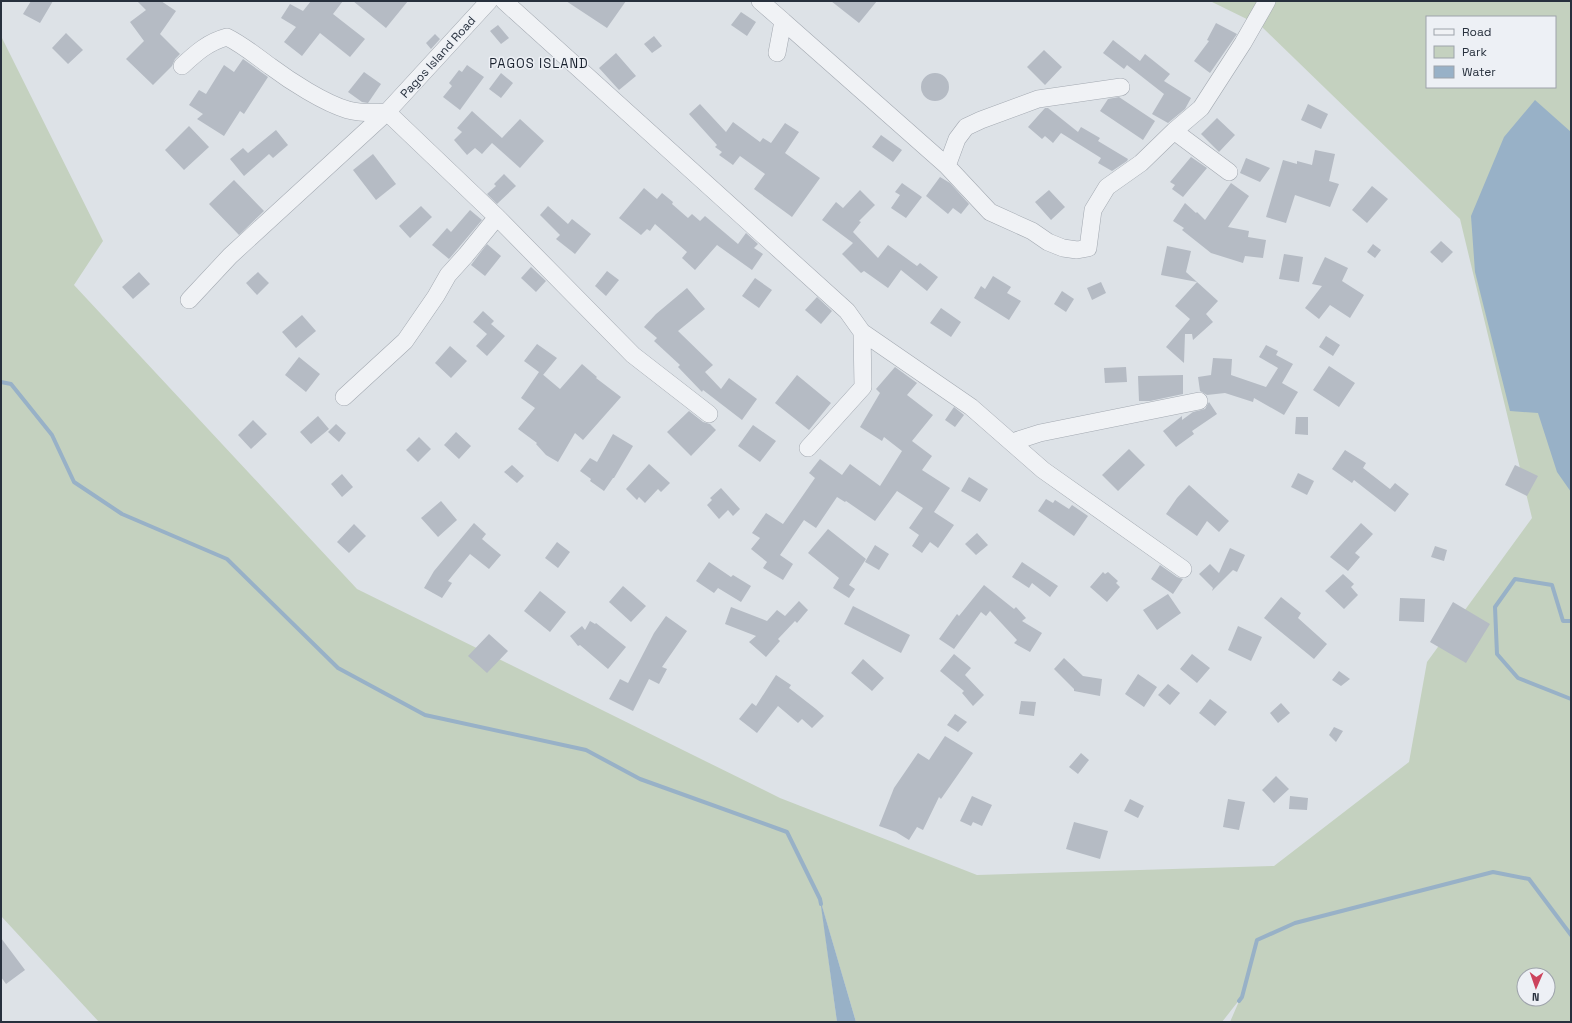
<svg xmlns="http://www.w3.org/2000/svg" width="1572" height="1023" font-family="'Space Grotesk',sans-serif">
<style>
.green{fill:#c4d1bf;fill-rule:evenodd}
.water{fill:#98b1c7}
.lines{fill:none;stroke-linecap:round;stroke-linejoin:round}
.stream{stroke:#98b1c7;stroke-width:4}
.building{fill:#b5bbc4}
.minor-casing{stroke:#a3a9b1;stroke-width:18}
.minor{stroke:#f0f2f5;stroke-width:17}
.labels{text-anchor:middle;stroke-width:3;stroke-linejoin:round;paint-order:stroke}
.street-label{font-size:12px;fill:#27303d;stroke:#edf0f5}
.neighbourhood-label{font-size:13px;letter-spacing:1px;fill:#19212e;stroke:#edf0f5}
</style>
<rect width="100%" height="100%" fill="#dde2e7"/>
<path class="green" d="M1210 1H1571V1022H1230L1240 999 1222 1022H856L821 903 837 1022H99L1 916V36L103 241 74 285 357 589 780 798 977 875 1274 866 1409 762 1427 662 1532 518 1460 219 1261 26ZM1427 17H1555V87H1427ZM1524 975H1548V999H1524Z"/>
<path class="water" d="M1535 100 1571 132V492L1557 472 1538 413 1510 411 1475 272 1471 216 1504 137Z
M820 899 856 1022H837Z"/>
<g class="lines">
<path class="stream" d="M1 382 11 384 52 435 74 482 122 514 227 559 338 668 425 715 586 750 640 779 787 832 820 899 821 904
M1571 621H1563L1552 585 1515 579 1495 607 1497 654 1518 678 1571 699
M1239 1001 1242 997 1257 940 1295 923 1493 872 1529 879 1571 935"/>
</g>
<path class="building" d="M31 1H53L40 23 23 14Z
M137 1H161L176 11 160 34 180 54 175 59 172 66 153 85 126 59 144 41 130 22 146 10Z
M311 1H343L333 14 365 39 350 57 320 33 302 56 284 42 296 27 281 18 290 4 303 11Z
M353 1H408L386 28Z
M566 1H626L607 28Z
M831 1H877L859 23Z
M741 12 756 22 747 36 731 25Z
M1216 23 1237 34 1210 73 1194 61 1209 41 1207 40Z
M498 25 509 38 501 44 490 31Z
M66 33 83 50 68 64 52 48Z
M435 34 440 39 431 49 426 43Z
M654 36 662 46 652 53 644 44Z
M1113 40 1140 61 1145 54 1170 74 1164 81 1191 98 1185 109 1168 123 1152 114 1164 94 1127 65 1124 69 1103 53Z
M1044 50 1062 67 1045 85 1027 67Z
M616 53 636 76 619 90 599 68Z
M243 59 268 77 244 114 240 111 224 136 197 119 203 114 189 105 199 90 206 94 224 65 234 72Z
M467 65 484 77 460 110 443 97 452 86 449 83 459 70 462 72Z
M364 72 381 84 368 103 362 102 348 92Z
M921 87a14 14 0 1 1 28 0a14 14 0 1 1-28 0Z
M501 73 513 83 501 98 489 89Z
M1119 97 1155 121 1143 140 1100 111 1108 99Z
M700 104 726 132 733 122 760 142 763 138 771 143 785 123 799 132 785 153 820 178 792 217 754 189 765 174 740 156 733 165 719 155 722 152 715 147 717 145 689 114Z
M1308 104 1328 114 1321 129 1301 120Z
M1045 108H1048L1078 132 1081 127 1100 138 1098 141 1128 159 1127 161 1112 171 1098 163 1101 158 1061 133 1053 143 1045 136 1042 139 1028 127Z
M472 111 502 138 520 119 544 141 520 168 492 143 482 154 475 148 467 155 454 140 462 132 457 128Z
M1217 118 1235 135 1219 152 1201 134Z
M189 126 209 147 184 170 165 150Z
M276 130 288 145 273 158 269 154 244 176 230 159 243 148 248 153Z
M881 135 902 150 893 162 872 147Z
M1315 150 1335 154 1329 181 1339 184 1330 207 1295 195 1286 223 1266 217 1283 160 1297 164V161L1312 165Z
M373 154 396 184 376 200 353 170Z
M1191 157 1207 168 1183 197 1172 189 1175 185 1170 182Z
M1246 158 1270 168 1260 182 1240 173Z
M504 174 516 186 497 204 487 194 496 186 494 184Z
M940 177 950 183 969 204 961 214 953 208 948 214 926 196Z
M234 180 264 211 239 235 209 204Z
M902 183 922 197 906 218 891 208 900 195 895 192Z
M1231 183 1249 196 1228 227 1249 231 1248 237 1266 240 1263 258 1245 256 1243 263 1211 253 1182 230 1184 228 1173 221 1185 203 1196 213 1197 212 1205 220Z
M1372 186 1388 199 1367 223 1352 210Z
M644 188 657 199 662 193 673 202 672 204 688 218 692 214 700 221 705 216 738 244 746 233 758 244 754 248 763 254 752 270 717 245 695 270 682 258 687 252 655 224 650 231 647 229 641 235 619 218Z
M860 190 875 205 859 221 861 222 853 232 878 258 888 245 917 266 920 263 938 277 927 291 901 270 888 288 864 271 861 273 842 254 853 243 822 220 836 202 843 208Z
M1049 190 1065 207 1051 220 1035 202Z
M421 206 432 217 410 238 399 226Z
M548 206 568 224 572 219 591 234 575 254 556 239 560 235 540 215Z
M470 210 482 220 449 259 432 245 447 228 451 232Z
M1441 241 1453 252 1442 263 1430 252Z
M487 244 501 256 485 276 471 265Z
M1373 244 1381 250 1375 258 1367 252Z
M1167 246 1191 251 1186 272 1218 301 1206 314 1213 322 1193 340 1192 334H1185L1184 363 1166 347 1190 319 1175 306 1197 282 1161 275Z
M1284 254 1303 257 1299 282 1279 279Z
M1325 257 1348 268 1342 281 1364 295 1350 318 1330 305 1319 319 1305 308 1322 286 1312 284Z
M531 267 546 281 536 292 521 278Z
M607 271 619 280 606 296 595 286Z
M139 272 150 284 133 299 122 287Z
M258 272 269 283 257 295 246 283Z
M993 276 1011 287 1007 293 1021 301 1009 320 974 298 981 286 985 289Z
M755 278 772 290 759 308 742 296Z
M1101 282 1106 293 1092 300 1087 288Z
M687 288 705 309 678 331 713 365 705 372 721 389 729 378 757 399 742 420 703 390 702 392 678 367 680 365 654 341 657 338 644 327 656 314Z
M1062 291 1074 299 1066 312 1054 304Z
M817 297 832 311 821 324 805 310Z
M941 308 961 322 951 337 930 323Z
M483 311 494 321 491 324 505 336 487 356 476 346 487 334 473 322Z
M302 315 316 331 296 348 282 332Z
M1326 336 1340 345 1333 356 1319 347Z
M537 344 557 358 543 375 541 373 560 389 582 364 597 377 596 378 621 397 583 440 575 433 558 462 546 455 536 444 537 443 518 429 535 408 521 398 539 372 524 361Z
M1266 345 1278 351 1276 355 1293 364 1282 383 1298 392 1284 415 1254 398 1253 402 1225 393 1207 395 1200 391 1198 377 1211 375 1213 358 1232 359 1231 375 1266 387 1278 368 1259 357Z
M450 346 467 361 451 378 435 363Z
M299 357 320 374 306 392 285 375Z
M1329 366 1355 383 1339 407 1313 390Z
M895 367 917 383 907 395 933 415 912 441 932 456 922 470 950 488 934 512 954 525 938 548 930 542 922 553 912 546 919 535 909 528 923 508 897 491 875 521 846 501 845 502 837 497 816 528 804 520 780 555 793 564 783 580 763 568 767 562 751 549 760 538 752 533 766 513 783 524 815 478 809 473 820 459 842 475 850 464 880 486 902 451 884 437 882 441 860 427 880 393 876 389Z
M1126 367 1127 382 1105 383 1104 368Z
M797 375 831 403 809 430 775 403Z
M1183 375V394L1150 401H1139L1138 376Z
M1209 402 1217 414 1192 431 1194 434 1176 447 1163 431 1182 416V420L1193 412 1205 409Z
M954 407 964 415 955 427 945 420Z
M689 411 703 422 710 424 716 430 691 456 667 432Z
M318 416 329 429 311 444 300 432Z
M1296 417H1308V435L1295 434Z
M253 420 267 434 251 449 238 435Z
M336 424 346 433 339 442 328 432Z
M753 425 776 441 760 462 738 446Z
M456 432 471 446 459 459 444 445Z
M613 434 633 446 614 478H613L604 491 590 481 591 479 580 471 590 458 597 462Z
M419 437 431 449 418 462 406 450Z
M1129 449 1145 465 1118 491 1102 475Z
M1345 450 1366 463 1363 468 1390 489 1395 483 1409 494 1395 512 1354 480 1352 483 1332 469Z
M649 464 670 483 661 492 658 489 645 503 639 497 637 500 626 489Z
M512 465 524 476 517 483 504 472Z
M1515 465 1538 476 1527 496 1505 485Z
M1298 473 1314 481 1307 495 1291 487Z
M342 474 353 487 342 497 331 484Z
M969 477 988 489 980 502 961 491Z
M1189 485 1229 521 1219 532 1207 521 1197 536 1166 514 1177 498Z
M721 488 740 509 733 516 728 510 719 519 707 505 712 500 710 498Z
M1046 499 1053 503 1055 500 1069 509 1072 505 1088 516 1074 536 1038 511Z
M441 501 457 520 438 537 421 518Z
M474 523 486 534 482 539 501 555 489 569 470 554 448 581 452 583 442 598 424 588 434 571Z
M1361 523 1373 534 1355 553 1360 557 1348 571 1330 557Z
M354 524 366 536 349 553 337 542Z
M828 529 866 559 849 585 855 589 849 598 833 588 839 578 808 553Z
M977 533 988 545 976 555 965 544Z
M557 542 570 552 558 568 545 558Z
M875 545 889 554 879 570 865 562Z
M1435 546 1447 550 1444 561 1431 557Z
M1230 548 1245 555 1237 572 1233 570 1212 591 1213 588 1199 574 1210 564 1219 573Z
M709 562 731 577 733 575 751 586 741 602 718 588 714 593 696 581Z
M1022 562 1058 586 1050 597 1032 583 1029 588 1012 577Z
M1160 565 1177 577 1183 579 1173 594 1151 579Z
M1103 572 1105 574 1108 572 1118 581 1116 583 1120 587 1107 602 1090 587Z
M1343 574 1354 584 1351 587 1358 595 1344 609 1325 591Z
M984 585 1014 609 1016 607 1026 618 1022 621 1042 633 1030 652 1014 643 1017 640 990 611 986 616 981 612 954 649 939 639 957 614 959 616Z
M623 586 646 606 631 622 609 602Z
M540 591 566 612 550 632 524 611Z
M1168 594 1181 613 1157 630 1143 610Z
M1281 597 1301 613 1298 618 1327 644 1314 659 1264 618Z
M1400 598 1425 599 1424 622 1399 621Z
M799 601 808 610 797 623 795 621 778 639 780 641 766 657 749 642 756 636 725 624 731 607 767 621 777 610 785 616Z
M1453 602 1490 624 1466 663 1430 642Z
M853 606 910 635 901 653 844 624Z
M666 616 687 631 662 667 667 669 659 684 649 679 633 711 609 699 620 679 628 683 654 633Z
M590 621 595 624 596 623 626 647 608 669 580 645 578 646 570 636 582 626 585 630Z
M1238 626 1262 637 1251 661 1228 650Z
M489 634 508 651 487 673 468 656Z
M954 654 971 668 965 675 984 695 973 706 962 693 964 691 940 671Z
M1192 654 1210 668 1197 683 1180 669Z
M1064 658 1083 676 1102 679 1100 696 1074 691V689L1054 669Z
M863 659 884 678 872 691 851 673Z
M1339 671 1350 679 1341 686 1332 680Z
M1138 674 1157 687 1144 707 1125 694Z
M776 675 791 685 789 688 816 709 824 716 812 728 802 719 798 723 778 706 757 733 739 719 752 703 756 706Z
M1168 684 1180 693 1170 705 1158 695Z
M1210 699 1227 712 1215 726 1199 713Z
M1021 701 1036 702 1034 716 1019 714Z
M1281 703 1290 713 1278 723 1270 713Z
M955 714 967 722 958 732 947 725Z
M1334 727 1343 731 1336 742 1329 735Z
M945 736 973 753 941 799 939 797 923 830 917 827 909 840 896 832 879 826 894 788 918 753 929 760Z
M1081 753 1089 760 1078 774 1069 767Z
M1276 776 1289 789 1274 803 1262 790Z
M972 796 992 805 982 826 973 822 971 826 960 821Z
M1290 796 1308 798 1307 810 1289 809Z
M1130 799 1144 806 1138 818 1124 811Z
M1228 799 1245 802 1239 830 1223 827Z
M1074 822 1108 831 1100 859 1066 849Z
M1 938 25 970 6 984 1 977Z"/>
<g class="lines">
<g class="minor-casing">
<path id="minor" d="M504 1 847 311 862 332 863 387 808 448
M760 1 783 21 777 53
M783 21 947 166 990 212 1032 231 1048 242 1063 248 1077 250 1088 248 1093 210 1107 187 1141 163 1174 131 1229 172
M182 66C196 53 208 42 227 37 243 45 256 56 270 66 290 81 324 103 348 110 360 113 374 113 387 112L497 217 466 255 448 275 436 296 405 341 344 397
M1174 131 1201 108 1243 43 1267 1
M947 166 957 139 966 127 981 120 1038 99 1121 87
M497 217 633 355 709 414
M189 300 230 256 387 112 489 1
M862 332 971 407 1043 470 1183 569
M1012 442 1040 433 1199 401"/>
</g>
<use href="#minor" class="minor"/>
</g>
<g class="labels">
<g class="street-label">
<text transform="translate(438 57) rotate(-48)" y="4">Pagos Island Road</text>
</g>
<g class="neighbourhood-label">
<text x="539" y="68">PAGOS ISLAND</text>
</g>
</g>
<rect width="1572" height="1023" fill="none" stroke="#27303d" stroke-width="4"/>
<rect x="1426" y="16" width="130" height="72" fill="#edf0f5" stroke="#9ea3ab"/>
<rect x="1434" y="29" width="20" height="6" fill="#f0f2f5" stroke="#9ea3ab"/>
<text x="1462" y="36" font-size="12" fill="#27303d">Road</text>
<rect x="1434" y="46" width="20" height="12" fill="#c4d1bf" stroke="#9ea3ab"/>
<text x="1462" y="56" font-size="12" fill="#27303d">Park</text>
<rect x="1434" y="66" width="20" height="12" fill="#98b1c7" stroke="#9ea3ab"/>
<text x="1462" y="76" font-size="12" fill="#27303d">Water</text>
<g transform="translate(1536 987) rotate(182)"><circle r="19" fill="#edf0f5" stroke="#9ea3ab"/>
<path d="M0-3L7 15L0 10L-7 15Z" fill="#cc435c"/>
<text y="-6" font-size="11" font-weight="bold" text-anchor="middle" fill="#27303d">N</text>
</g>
</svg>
